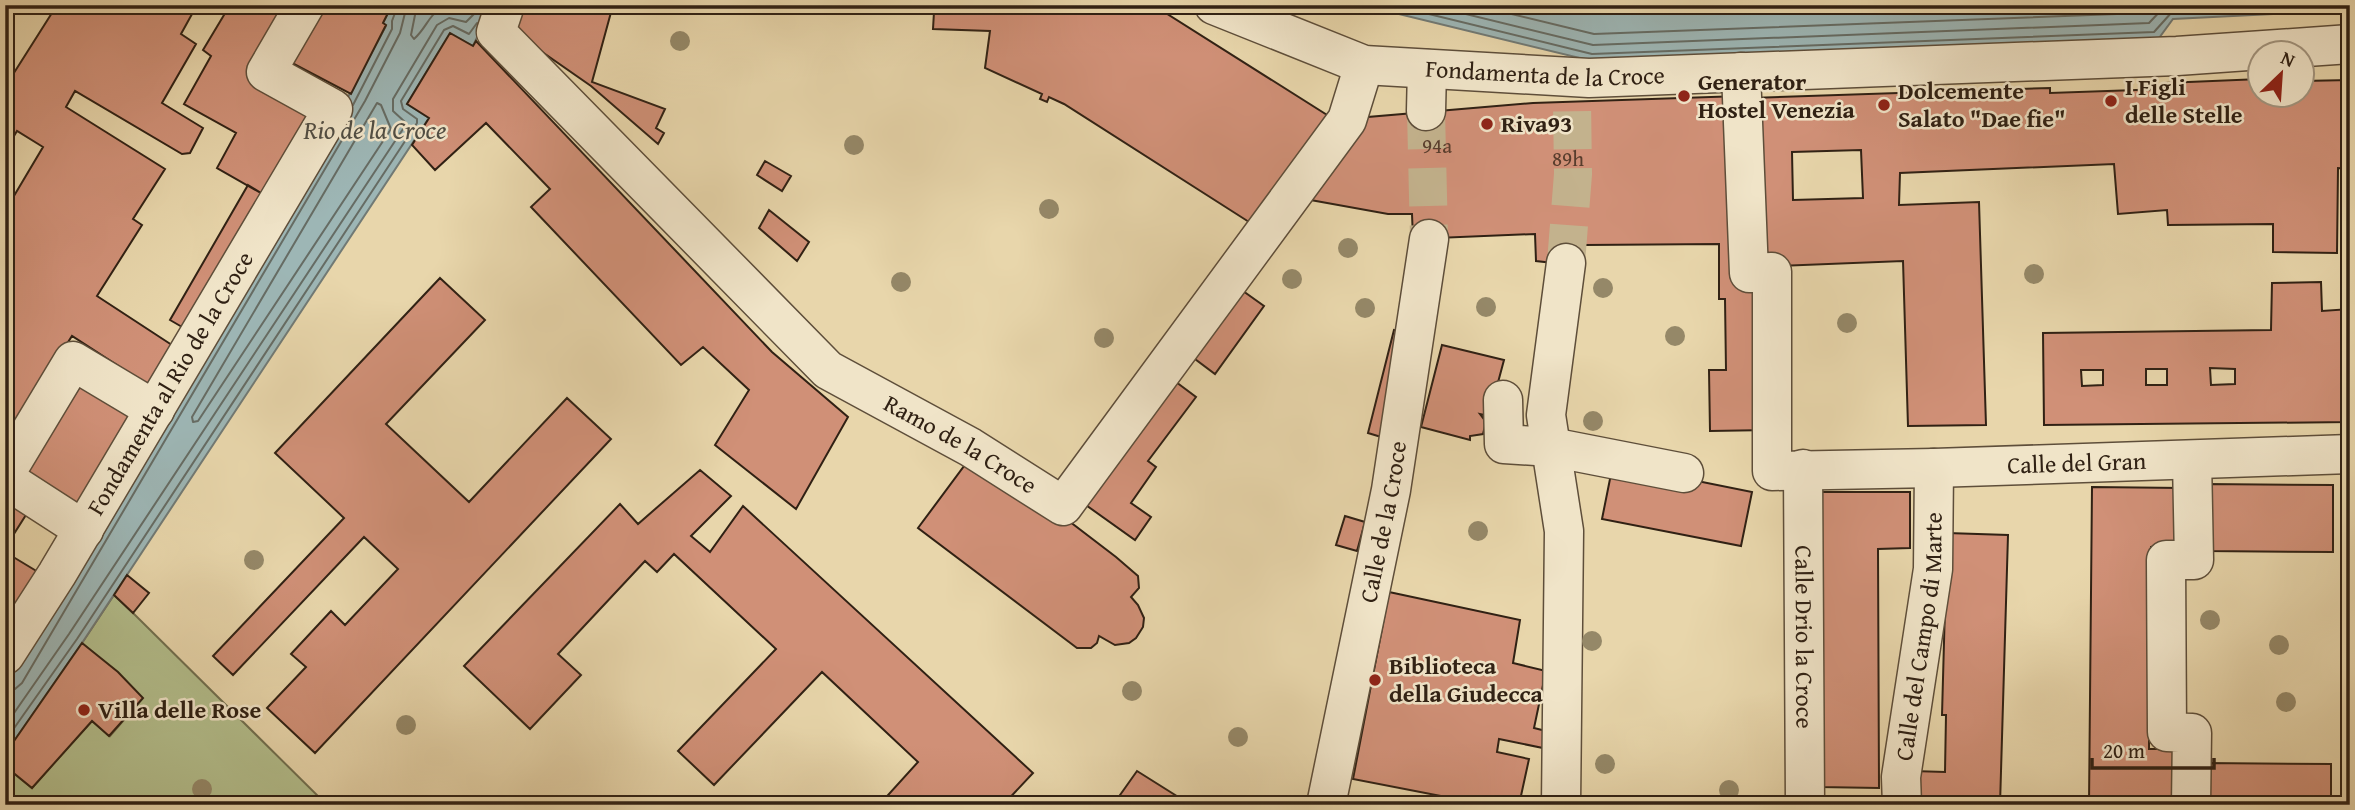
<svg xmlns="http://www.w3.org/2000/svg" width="2355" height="810" font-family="'Gentium Book Plus',serif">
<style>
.green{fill:#b3be8c;stroke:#727050;stroke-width:2}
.water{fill:#9db6b5;stroke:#717a75;stroke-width:2}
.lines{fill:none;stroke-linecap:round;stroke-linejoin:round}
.shore{stroke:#666c64;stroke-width:2}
.building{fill:#d09077;stroke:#302114;stroke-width:2;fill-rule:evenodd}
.minor-tunnel{stroke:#c3b28d;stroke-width:38;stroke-dasharray:38 19;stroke-linecap:butt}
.minor-casing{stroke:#5e4e3a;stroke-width:41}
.minor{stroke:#f0e4c8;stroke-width:38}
.tree{fill:#958868}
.poi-dot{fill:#8f2418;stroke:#f0e4c8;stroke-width:2.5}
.labels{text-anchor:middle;stroke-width:5;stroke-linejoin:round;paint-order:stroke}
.number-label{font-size:21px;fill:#583d2d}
.street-label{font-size:24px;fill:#302114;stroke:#f0e4c8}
.poi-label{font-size:24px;font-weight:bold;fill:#302114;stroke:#f0e4c8;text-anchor:start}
.water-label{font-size:26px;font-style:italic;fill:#514e44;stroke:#f0e4c8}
</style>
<rect width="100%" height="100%" fill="#e8d6ab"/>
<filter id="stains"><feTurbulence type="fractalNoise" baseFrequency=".00286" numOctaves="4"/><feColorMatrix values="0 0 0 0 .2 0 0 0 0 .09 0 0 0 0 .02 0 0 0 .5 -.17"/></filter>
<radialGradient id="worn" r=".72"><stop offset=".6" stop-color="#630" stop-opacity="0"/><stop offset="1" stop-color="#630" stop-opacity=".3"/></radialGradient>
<path class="green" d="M114 595 133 613 327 805H5V766L32 788 92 721 110 736 142 699 82 643Z"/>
<path class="water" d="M392 5H492L473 46 450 33 407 104 429 118 82 643 5 754V680L325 140 386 26 383 23Z
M1362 5H2350V10L2173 19 2159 38 1592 61Z"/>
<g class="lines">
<path class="shore" d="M417 5 411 35 414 39C432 23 429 3 461 8L464 5
M1392 5 1592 54 2154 32 2172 12 2301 5
M1429 5 1593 45 2149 23 2166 5
M1474 5 1594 34 2143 13 2150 5
M377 103 381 105 391 129 198 421 193 422 192 417Z
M353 105 392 29V21L398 5
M5 691 15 689 22 683 365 101 400 33 407 5
M5 726 69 634 405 126V122L393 111V99L437 25 449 18 466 22 474 14 475 5
M5 741 77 639 417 123V119L403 109 401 101 444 30 453 26 469 34 477 23"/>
</g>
<path class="building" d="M57 5H197L181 34 196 44 162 103 203 128 190 153 182 154 75 91 66 107 165 169 133 219 142 225 97 296 178 349 154 389 72 336 5 441V211L43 147 17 131 8 146 5 145V87Z
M230 5H296L252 78 313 111 266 196 217 168 236 133 184 104 211 56 203 50Z
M322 5H392L383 23 386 25 351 94 292 63Z
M524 5H613L592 82 665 109 656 128 664 133 658 144 591 86 515 33Z
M889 5H1153L1335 120 1260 229 1064 104 1049 97 1047 102 1040 99 1042 94 985 68 990 31 933 29 934 12 889 11Z
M450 33 473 46 476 41 772 352 848 417 796 509 715 445 749 390 703 347 681 365 531 207 550 189 486 123 435 170 412 145 429 118 407 104Z
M2260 79V94H2302V81L2350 80V169L2338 168 2337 253 2273 252V224L2168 225 2167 210 2118 214 2114 164 1900 173 1899 205 1979 202 1986 425 1908 426 1903 261 1754 267 1751 98 2050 88V93L2165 89V83ZM1861 150 1863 198 1793 200 1792 152Z
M1740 96 1769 430 1710 431 1709 370H1726L1725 299H1719V244L1584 245 1580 266 1536 261 1535 234 1413 239 1412 214H1388L1305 199 1356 118 1533 103Z
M765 161 791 176 782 191 757 175Z
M248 185 266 196 189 331 170 320Z
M769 210 809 242 797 261 759 228Z
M440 278 485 320 386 424 469 502 567 398 611 439 315 753 267 708 306 667 291 654 331 611 345 625 398 569 364 537 233 675 213 656 344 518 275 453Z
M2321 282 2322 311 2350 309V422L2044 425 2043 333 2271 330 2272 283ZM2210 368 2235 369V384L2211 385ZM2146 369H2167V385H2146ZM2081 370H2103V385L2082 386Z
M1236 286 1264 306 1215 374 1187 353Z
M1394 330 1405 332 1391 440 1368 433Z
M1442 345 1504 360 1489 416 1480 414 1486 422 1483 434 1470 436V440L1421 427Z
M1168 376 1196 397 1148 461 1156 467 1131 503 1151 517 1135 540 1076 498Z
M81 385 140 418 78 515 20 479Z
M976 450 1116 557 1138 576 1139 588 1131 597 1138 605 1144 618 1143 627 1136 638 1129 643 1115 645 1099 636 1097 643 1091 648H1077L918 528Z
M1613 464 1752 492 1741 546 1602 519Z
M700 470 731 496 691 536 710 552 743 506 1033 773 1003 805H879L918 762 822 672 714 785 678 751 776 649 674 554 657 572 645 561 558 654 581 675 530 729 464 666 620 504 638 524Z
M2205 484 2333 485V552L2205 551Z
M2092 487 2182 488 2181 548 2151 547 2149 696V749H2180L2179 805H2089Z
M5 491 31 507 5 548Z
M1821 492H1910V548L1878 549 1879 788 1819 787Z
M1345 516 1365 522 1357 551 1336 545Z
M1947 533 2008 535 2000 805H1912L1913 771 1945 772 1946 715H1942Z
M5 552 43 575 5 635Z
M127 575 149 593 133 613 114 595Z
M1389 592 1520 620 1513 663 1546 671 1534 728 1546 731 1543 748 1499 739 1497 752 1529 759 1519 805H1476L1477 803 1353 779Z
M82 643 118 672 143 698 109 736 92 721 32 788 5 766V754Z
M2203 763 2331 764V805H2203Z
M1137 771 1191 805H1113Z"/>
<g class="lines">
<path class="minor-tunnel" d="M1426 111 1429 239
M1566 263 1573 174 1572 101"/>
<g class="minor-casing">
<g id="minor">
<path id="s1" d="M505 5 496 32 828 370 970 447 1063 506 1347 120 1364 65"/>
<path id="s2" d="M1214 5 1364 65 1589 78 2177 56 2350 44"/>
<path id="s3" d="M1741 72 1749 273 1772 272V471L1934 468 2350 454"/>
<path d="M1426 111 1427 69"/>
<path d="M1503 400 1504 444 1551 447 1684 473"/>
<path id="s4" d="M1803 469 1805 805"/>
<path d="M5 474 73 361 155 410"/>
<path d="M5 479 84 530"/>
<path id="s5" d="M5 655 57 574 333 109 266 72 305 5"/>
<path id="s6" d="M1326 805 1391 490 1429 239"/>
<path d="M1561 805 1564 531 1546 415 1566 263"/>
<path id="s7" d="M1902 805 1901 777 1933 569 1934 468"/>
<path d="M2191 805 2192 733 2167 732 2166 560H2194L2192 460"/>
</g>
</g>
<use href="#minor" class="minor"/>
</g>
<g class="tree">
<circle cx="680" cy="41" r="10"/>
<circle cx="854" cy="145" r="10"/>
<circle cx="1049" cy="209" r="10"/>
<circle cx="1348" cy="248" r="10"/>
<circle cx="2034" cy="274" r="10"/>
<circle cx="1292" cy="279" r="10"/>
<circle cx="901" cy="282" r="10"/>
<circle cx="1603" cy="288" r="10"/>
<circle cx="1486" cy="307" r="10"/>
<circle cx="1365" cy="308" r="10"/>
<circle cx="1847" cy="323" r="10"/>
<circle cx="1675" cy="336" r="10"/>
<circle cx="1104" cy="338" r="10"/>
<circle cx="1593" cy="421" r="10"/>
<circle cx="1478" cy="531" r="10"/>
<circle cx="254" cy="560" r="10"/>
<circle cx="2210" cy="620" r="10"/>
<circle cx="1592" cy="641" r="10"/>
<circle cx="2279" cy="645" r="10"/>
<circle cx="1132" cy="691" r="10"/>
<circle cx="2286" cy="702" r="10"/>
<circle cx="406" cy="725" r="10"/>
<circle cx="1238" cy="737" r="10"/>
<circle cx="1605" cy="764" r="10"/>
<circle cx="202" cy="789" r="10"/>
<circle cx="1729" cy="790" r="10"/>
</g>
<g class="poi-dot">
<circle cx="1684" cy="96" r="7"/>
<circle cx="2111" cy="101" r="7"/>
<circle cx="1884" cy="105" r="7"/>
<circle cx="1487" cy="124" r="7"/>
<circle cx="1375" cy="680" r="7"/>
<circle cx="84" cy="710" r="7"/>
</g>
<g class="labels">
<g class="number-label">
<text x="1437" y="153">94a</text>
<text x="1568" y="166">89h</text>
</g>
<g class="street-label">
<text dy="8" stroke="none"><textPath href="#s2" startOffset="343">Fondamenta de la Croce</textPath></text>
<text dy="8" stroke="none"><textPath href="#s5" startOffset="318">Fondamenta al Rio de la Croce</textPath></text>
<text dy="8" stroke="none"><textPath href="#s1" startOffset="654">Ramo de la Croce</textPath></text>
<text dy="8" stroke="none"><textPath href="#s3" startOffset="728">Calle del Gran</textPath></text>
<text dy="8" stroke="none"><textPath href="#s6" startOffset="289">Calle de la Croce</textPath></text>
<text dy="8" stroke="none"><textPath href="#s4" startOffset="168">Calle Drio la Croce</textPath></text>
<text dy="8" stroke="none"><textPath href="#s7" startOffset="170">Calle del Campo di Marte</textPath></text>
</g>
<g class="poi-label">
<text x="1698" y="90">Generator<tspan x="1698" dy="28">Hostel Venezia</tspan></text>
<text x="2125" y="95">I Figli<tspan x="2125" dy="28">delle Stelle</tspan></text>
<text x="1898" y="99">Dolcemente<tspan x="1898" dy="28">Salato "Dae fie"</tspan></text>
<text x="1501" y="132">Riva93</text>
<text x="1389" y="674">Biblioteca<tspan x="1389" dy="28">della Giudecca</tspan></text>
<text x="98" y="718">Villa delle Rose</text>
</g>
<g class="water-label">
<text x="375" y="139">Rio de la Croce</text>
</g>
</g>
<rect width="2355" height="810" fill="none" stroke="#e8d6ab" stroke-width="28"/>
<rect x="7" y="7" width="2341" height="796" fill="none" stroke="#302114" stroke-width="3.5"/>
<rect x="14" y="14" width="2327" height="782" fill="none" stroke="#302114" stroke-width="2"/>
<g transform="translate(2281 74) rotate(25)"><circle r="33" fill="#f0e4c8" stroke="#a39680" stroke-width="2"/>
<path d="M0-5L12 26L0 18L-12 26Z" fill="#8f2418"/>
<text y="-10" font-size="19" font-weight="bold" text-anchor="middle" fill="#302114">N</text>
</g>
<path d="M2092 758v10h122v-10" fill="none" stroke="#302114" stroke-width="3.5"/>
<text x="2103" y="758" font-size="21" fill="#302114" stroke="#f0e4c8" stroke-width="5" paint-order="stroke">20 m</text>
<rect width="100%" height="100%" filter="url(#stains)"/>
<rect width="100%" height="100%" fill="url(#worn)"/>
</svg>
